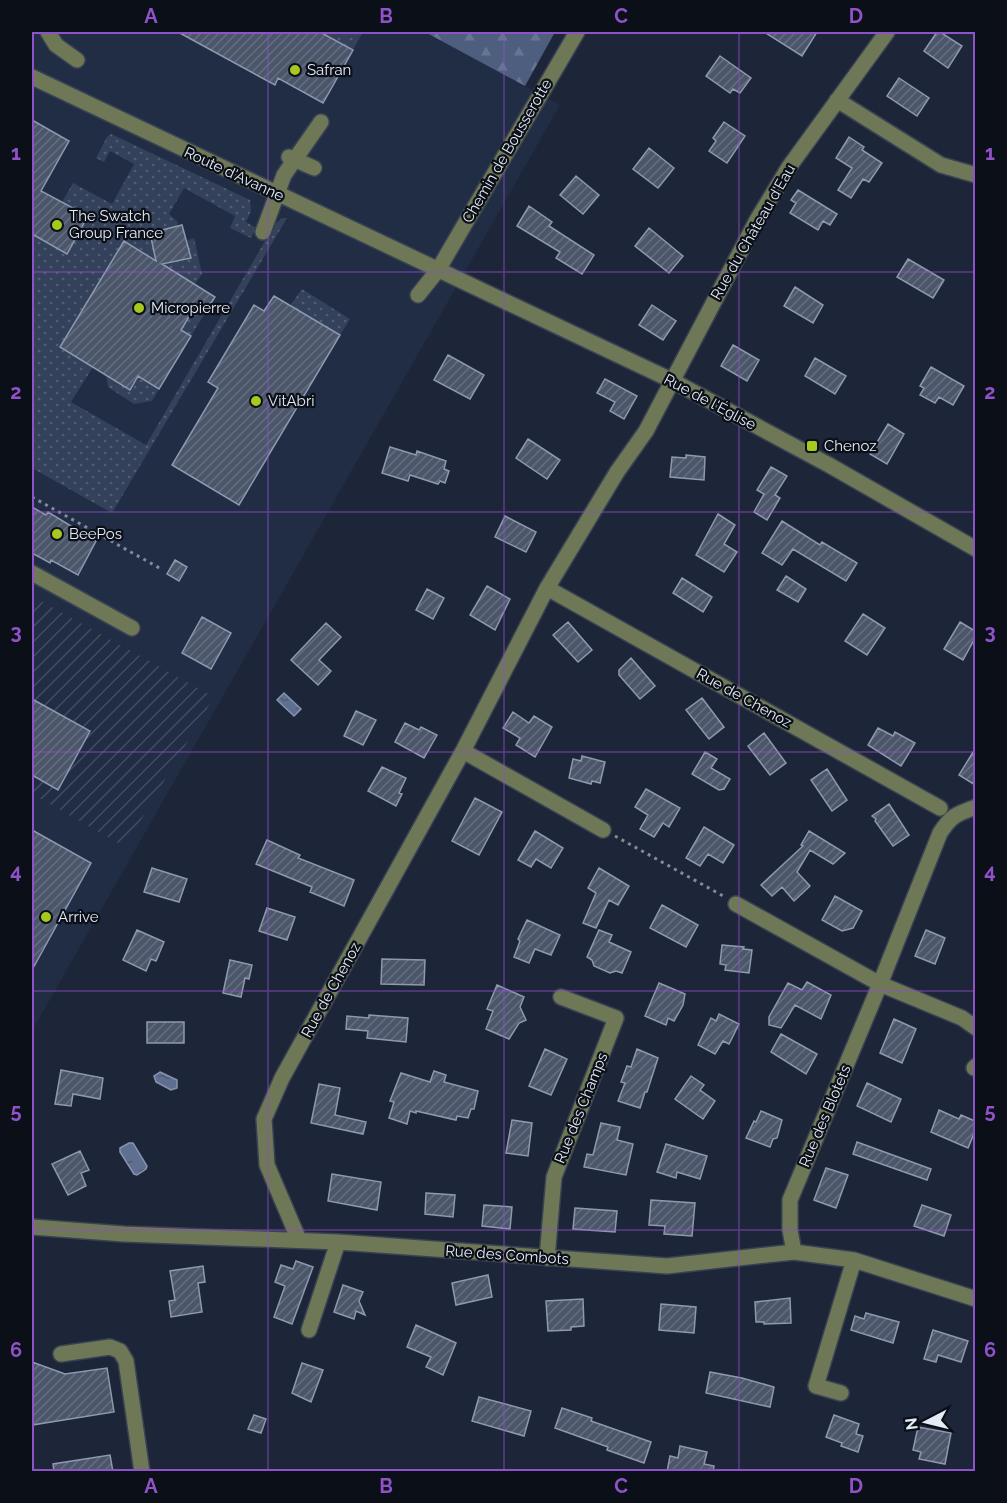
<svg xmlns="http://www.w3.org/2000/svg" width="1007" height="1503" font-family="Raleway,sans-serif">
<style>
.built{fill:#212d45}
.industrial{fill:url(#industrial-furrows)}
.green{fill:url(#green-dots)}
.forest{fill:url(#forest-firs)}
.water{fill:url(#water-ripples);stroke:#8694af;stroke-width:1.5}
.building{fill:url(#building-hatch);stroke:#8d99b0;stroke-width:1.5}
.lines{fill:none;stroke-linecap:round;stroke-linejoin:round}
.minor-casing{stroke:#394253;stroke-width:18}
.path{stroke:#838b9a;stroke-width:3;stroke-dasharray:3 4.5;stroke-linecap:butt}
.minor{stroke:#6e7856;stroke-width:15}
.grid{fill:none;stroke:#9052ca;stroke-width:1.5;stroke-opacity:0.55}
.poi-dot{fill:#a7c81e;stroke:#0b0f17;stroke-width:2}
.labels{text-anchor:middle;stroke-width:4.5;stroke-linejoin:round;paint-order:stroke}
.poi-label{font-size:15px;fill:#e4ebf7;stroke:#0b0f17;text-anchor:start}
.street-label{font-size:15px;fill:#e4ebf7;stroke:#0b0f17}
.neatline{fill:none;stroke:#9052ca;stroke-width:2}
.grid-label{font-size:20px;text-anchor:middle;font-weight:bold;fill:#9052ca}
</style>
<defs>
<pattern id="industrial-furrows" width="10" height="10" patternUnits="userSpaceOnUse" patternTransform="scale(1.5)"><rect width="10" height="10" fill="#212d45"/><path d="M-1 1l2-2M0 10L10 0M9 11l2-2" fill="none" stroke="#414c61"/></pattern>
<pattern id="green-dots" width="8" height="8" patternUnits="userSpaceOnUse" patternTransform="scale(1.5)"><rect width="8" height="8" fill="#34415a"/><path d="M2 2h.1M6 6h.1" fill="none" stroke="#515d72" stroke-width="1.8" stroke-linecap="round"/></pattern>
<pattern id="forest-firs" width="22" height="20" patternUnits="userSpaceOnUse" patternTransform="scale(1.5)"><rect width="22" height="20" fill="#4d5e7e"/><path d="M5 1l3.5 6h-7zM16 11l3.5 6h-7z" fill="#667591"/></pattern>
<pattern id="water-ripples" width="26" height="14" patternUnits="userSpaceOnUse" patternTransform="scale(1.5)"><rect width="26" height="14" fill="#5e6f90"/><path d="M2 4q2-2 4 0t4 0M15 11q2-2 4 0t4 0" fill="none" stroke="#515a6d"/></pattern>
<pattern id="building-hatch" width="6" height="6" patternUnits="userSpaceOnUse" patternTransform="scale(1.5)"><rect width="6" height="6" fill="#4b566a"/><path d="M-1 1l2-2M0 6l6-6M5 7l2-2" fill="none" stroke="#656e80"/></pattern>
</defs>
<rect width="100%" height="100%" fill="#1d2638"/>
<path class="built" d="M32 32H425L560 105 32 1031Z"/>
<path class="industrial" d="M32 596 214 697 125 847 32 794Z"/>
<path class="green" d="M304 32H363L346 62 301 38Z
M111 134 250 200 251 211 246 222 256 228 251 238 230 228 235 216 184 188 169 214 178 222 175 227 150 233 155 257 154 260 124 242 60 346 93 367 71 402 146 445 275 224 282 218H287L112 513 32 468V235L67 253 88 216 62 202 73 183 112 204 134 164 110 151 104 162 96 158 107 137Z
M194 238 202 274 195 284 164 266 165 264 190 258 186 241Z
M302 289 350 319 340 335 290 306Z
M196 305 206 311 191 336 181 330Z
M106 374 130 389 138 376 159 389 152 401 134 404 108 387Z"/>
<path class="forest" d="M425 32H555L525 86Z"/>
<path class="water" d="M284 693 301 709 294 716 277 700Z
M160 1072 177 1080V1088L171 1090 156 1082 154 1076Z
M129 1143H133L147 1166 146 1169 137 1175 134 1174 120 1152V1148Z"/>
<path class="building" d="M178 32H320L353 50 323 103 278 78 275 85Z
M764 32H817L802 56Z
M937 32H940L962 46 948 68 924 51Z
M720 56 751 78 740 93 733 89 730 93 706 76Z
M899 78 929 98 917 116 887 96Z
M32 120 69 141 41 191 88 216 67 254 32 234Z
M724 122 745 136 727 163 709 151 716 141 713 138Z
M849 137 864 147 862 150 882 163 869 182 863 179 851 198 838 190 852 168 836 158Z
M649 148 674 168 658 188 633 169Z
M576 176 599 195 583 214 560 195Z
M798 190 837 214 830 225 823 221 818 230 790 213 796 203 791 200Z
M529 206 552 222 549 226 594 255 582 274 556 258 560 252 517 226Z
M182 225 191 258 162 264 215 297 206 311 196 305 181 330 191 336 159 389 138 376 130 390 60 347 124 241 156 261 150 233Z
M649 228 683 256 669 273 635 246Z
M908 259 944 280 933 298 897 277Z
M795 287 823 305 813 323 784 306Z
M274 296 340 335 239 505 172 465 218 388 208 382 254 305 264 311Z
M652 305 676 321 663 340 639 325Z
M733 345 759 360 747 381 721 366Z
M448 355 484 375 470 399 434 380Z
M815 358 846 376 835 394 805 376Z
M931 367 964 386 953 405 939 397 935 403 920 395 924 388 920 386Z
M605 379 637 396 624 419 610 411 615 402 597 393Z
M888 424 904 434 887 464 870 454Z
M528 439 560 460 547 479 516 458Z
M390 447 416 455 417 451 446 461 444 469 449 471 445 483 440 481 438 484 410 475 408 481 382 473Z
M686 455 705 457 704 480 670 477 672 457 686 458Z
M771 467 787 476 775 495 780 498 767 520 754 512 764 494 757 490Z
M32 507 46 515 48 512 96 541 78 575 51 560 50 563 32 553Z
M718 514 735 525 724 544 737 552 724 572 696 555Z
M505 516 536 532 526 552 495 537Z
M782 521 820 545 822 542 857 563 846 581 793 549 782 565 762 553Z
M175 560 187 567 179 581 167 574Z
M786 576 806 589 798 602 777 590Z
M682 578 712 597 703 612 673 593Z
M487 586 510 599 495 630 470 615Z
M427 589 444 598 433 619 416 610Z
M863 614 885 628 867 655 845 641Z
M202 617 231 633 211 669 182 653Z
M568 622 592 650 578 662 553 635Z
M960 622 975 631V638L963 660 944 649Z
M326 623 341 637 319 660 331 671 318 685 291 660Z
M631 658 655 686 640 699 619 675V670Z
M702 698 724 727 709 739 686 710Z
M32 699 90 731 58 790 32 775Z
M356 711 376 720 363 745 344 736Z
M513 712 529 723 534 716 552 727 535 757 516 745 520 738 503 728Z
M405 723 419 730 421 727 437 735 424 758 395 742Z
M878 728 893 736 895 732 915 743 901 766 868 745Z
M764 733 786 763 770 775 748 746Z
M975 749V785L959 775Z
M705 752 717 759 711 768 730 779 724 789 719 790 692 774Z
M582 756 605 762 600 783 592 781 591 784 569 778 573 759 581 761Z
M382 767 406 778 399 793 402 794 396 806 368 791Z
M827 769 847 800 832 811 811 780Z
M646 789 680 808 669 827 663 823 654 837 640 829 648 815 635 807Z
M475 798 502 812 479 855 452 841Z
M889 804 909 835 893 846 875 821 876 819 872 816Z
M704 827 734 845 723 863 708 854 700 866 686 858Z
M32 830 91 863 32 970Z
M535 831 563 848 551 868 536 859 531 867 518 860Z
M809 831 845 853 833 864 810 850 797 872 810 886 794 901 782 887 772 896 761 885 803 846 801 845Z
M267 840 300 855 298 858 354 880 344 906 310 892 312 887 256 864Z
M152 868 187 879 179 902 144 892Z
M599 868 629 886 618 905 609 900 596 928 583 923 596 893 588 888Z
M835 896 862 911 853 928 842 931 822 920Z
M662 905 698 925 686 947 650 928Z
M267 908 295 917 287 940 259 931Z
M527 920 560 935 551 955 535 949 529 963 514 957 520 941 518 939Z
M137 930 164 942 156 961 151 959 146 971 123 960Z
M599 930 612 935 609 942 631 952 622 973 616 971 610 973 594 966 592 960 587 957Z
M926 930 945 938 935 964 915 956Z
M722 945 744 947 743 949 752 950 749 973 725 970 726 965 720 964Z
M382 959 425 960 424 985 381 984Z
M230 960 252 965 249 979 245 978 241 997 223 993Z
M807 982 831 995 821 1019 795 1005 781 1028 769 1025V1017L788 983 802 990Z
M659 983 685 994 683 1005 674 1021 668 1018 666 1025 645 1016Z
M497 985 524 997 520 1007 526 1020 519 1023 509 1039 486 1029 493 1011 487 1009Z
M719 1014 739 1024 729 1044 723 1041 715 1054 698 1045 711 1018 716 1021Z
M369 1015 408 1018 406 1042 367 1038 368 1031 346 1029 347 1016 369 1018Z
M894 1019 916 1029 902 1063 880 1053Z
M147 1022H184V1043H147Z
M781 1034 817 1054 806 1074 771 1052Z
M545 1049 567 1059 551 1095 529 1086Z
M637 1049 658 1058 647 1092H645L640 1108 618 1101 625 1083 621 1082 627 1066 631 1067Z
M61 1070 103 1078 100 1099 73 1094 71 1106 55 1104Z
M434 1071 446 1075 444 1082 478 1091 474 1109H471L468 1118 457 1116 456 1120 416 1111V1113L410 1111 407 1124 389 1118 394 1102 390 1101 401 1073 430 1082Z
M691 1076 704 1085 700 1090 715 1101 703 1119 675 1099Z
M867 1083 901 1099 891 1122 857 1106Z
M319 1084 340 1088 335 1115 366 1122 363 1134 311 1123Z
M939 1110 959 1119 961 1115 975 1121V1131L968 1148 931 1132Z
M761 1111 782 1120 777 1138 773 1139 770 1147 746 1138 754 1121 756 1122Z
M512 1120 532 1123 528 1156 506 1153Z
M601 1123 620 1127 617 1140 633 1144 626 1175 584 1167 587 1154 593 1155Z
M857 1142 931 1169 927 1180 853 1154Z
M666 1144 707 1156 700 1179 677 1172 676 1178 657 1172Z
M80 1151 89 1170 81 1173 86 1186 68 1195 52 1164Z
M826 1168 848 1175 836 1208 814 1200Z
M332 1174 381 1182 377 1210 328 1201Z
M426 1193 455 1195 453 1217 425 1214Z
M651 1200 695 1203 692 1236 664 1234 665 1226 649 1225Z
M484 1205 512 1207 510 1229 482 1226Z
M922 1205 951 1215 944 1236 914 1226Z
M575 1208 617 1211 615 1232 573 1229Z
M296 1261 313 1267 292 1324 274 1317 285 1286 275 1282 281 1265 293 1269Z
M203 1266 205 1282 198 1283 202 1312 171 1317 169 1301 175 1300 170 1271Z
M488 1275 492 1297 456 1305 452 1283Z
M343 1285 363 1292 359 1301 365 1315 356 1311 354 1319 334 1312Z
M790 1298 791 1323 764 1324V1322H756L755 1302Z
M583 1299 584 1326 571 1327V1330L548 1331 546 1301Z
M661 1304 696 1307 694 1333 659 1330Z
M866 1313 899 1322 893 1343 851 1330 855 1316 864 1319Z
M416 1325 456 1343 443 1375 426 1367 431 1357 407 1347Z
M933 1330 968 1341 961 1362 938 1355 936 1362 924 1359Z
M32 1362 65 1374 107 1368 114 1412 32 1425Z
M302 1363 323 1370 311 1402 292 1393Z
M710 1372 742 1378 774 1387 770 1407 706 1393Z
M479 1397 531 1411 524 1436 472 1421Z
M562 1408 592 1418 591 1421 651 1442 644 1463 607 1450 608 1447 555 1428Z
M254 1415 266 1419 261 1433 248 1429Z
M834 1415 859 1424 856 1434 863 1436 858 1452 841 1446 842 1443 826 1437Z
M918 1427 951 1433 945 1464 919 1459 921 1452 913 1450Z
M680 1446 707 1452 704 1464 714 1466 713 1472H667L670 1456 678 1458Z
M110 1455 113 1472H54L53 1464Z"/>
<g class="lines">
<g class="minor-casing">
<path id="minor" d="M48 32 56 45 77 60
M32 77 673 381 829 465 976 549
M837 100 941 165 976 175
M289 157 314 168
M263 232 284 175 321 122
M418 295 438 270 577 32
M32 573 132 628
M547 588 940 808
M463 751 603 830
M736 904 880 984 962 1018 976 1028
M974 1068 976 1066
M32 1227 124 1234 338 1242 667 1266 794 1252 854 1260 976 1299
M299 1240 267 1165 264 1119 282 1078 463 751 547 588 617 472 646 431 757 220 789 167 887 32
M794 1252 790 1230V1200L880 984 940 833C951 816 956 814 976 807
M547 1258 554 1177 616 1018 561 997
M309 1330 338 1242
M61 1354 110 1347 120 1351 126 1361 142 1472
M841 1393 816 1386 854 1260"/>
</g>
<path class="path" d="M32 497 163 570
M615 836 725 897"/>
<use href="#minor" class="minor"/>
</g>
<path class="grid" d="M268 32V1472M504 32V1472M739 32V1472M32 272H976M32 512H976M32 752H976M32 991H976M32 1230H976"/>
<g class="poi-dot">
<circle cx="295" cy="70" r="6"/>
<circle cx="57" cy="225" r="6"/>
<circle cx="139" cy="308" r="6"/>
<circle cx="256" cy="401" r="6"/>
<rect x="806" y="440" width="12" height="12" rx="3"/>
<circle cx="57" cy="534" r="6"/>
<circle cx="46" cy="917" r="6"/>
</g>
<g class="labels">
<g class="poi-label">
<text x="307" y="75">Safran</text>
<text x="69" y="221">The Swatch<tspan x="69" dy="17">Group France</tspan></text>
<text x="151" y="313">Micropierre</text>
<text x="268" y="406">VitAbri</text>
<text x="824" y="451">Chenoz</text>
<text x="69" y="539">BeePos</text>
<text x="58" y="922">Arrive</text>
</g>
<g class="street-label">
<text transform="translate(507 151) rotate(-60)" y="5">Chemin de Bousserotte</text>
<text transform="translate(234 174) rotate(25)" y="5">Route d'Avanne</text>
<text transform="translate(753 232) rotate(-60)" y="5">Rue du Château d'Eau</text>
<text transform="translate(710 402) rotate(28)" y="5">Rue de l'Église</text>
<text transform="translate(744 698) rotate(29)" y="5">Rue de Chenoz</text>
<text transform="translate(331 990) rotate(-61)" y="5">Rue de Chenoz</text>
<text transform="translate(581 1108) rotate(-68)" y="5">Rue des Champs</text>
<text transform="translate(825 1116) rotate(-67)" y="5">Rue des Blotets</text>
<text transform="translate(507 1255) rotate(4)" y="5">Rue des Combots</text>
</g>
</g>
<rect width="1007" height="1503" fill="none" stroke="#0b0f17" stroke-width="66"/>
<g transform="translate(926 1422) rotate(263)" stroke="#0b0f17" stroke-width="4.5" paint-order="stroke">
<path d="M0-4.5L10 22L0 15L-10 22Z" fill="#e4ebf7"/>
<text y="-9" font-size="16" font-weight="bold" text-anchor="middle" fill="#e4ebf7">N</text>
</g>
<rect x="33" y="33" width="941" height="1437" class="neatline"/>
<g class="grid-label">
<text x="151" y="23">A</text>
<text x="386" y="23">B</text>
<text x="621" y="23">C</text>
<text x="856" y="23">D</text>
<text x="16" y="160">1</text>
<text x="990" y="160">1</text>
<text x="16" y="399">2</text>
<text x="990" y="399">2</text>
<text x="16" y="639">3</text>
<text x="990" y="639">3</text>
<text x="16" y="878">4</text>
<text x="990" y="878">4</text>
<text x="16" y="1118">5</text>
<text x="990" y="1118">5</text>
<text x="16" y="1357">6</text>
<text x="990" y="1357">6</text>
<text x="151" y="1493">A</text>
<text x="386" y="1493">B</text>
<text x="621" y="1493">C</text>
<text x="856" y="1493">D</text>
</g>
</svg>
